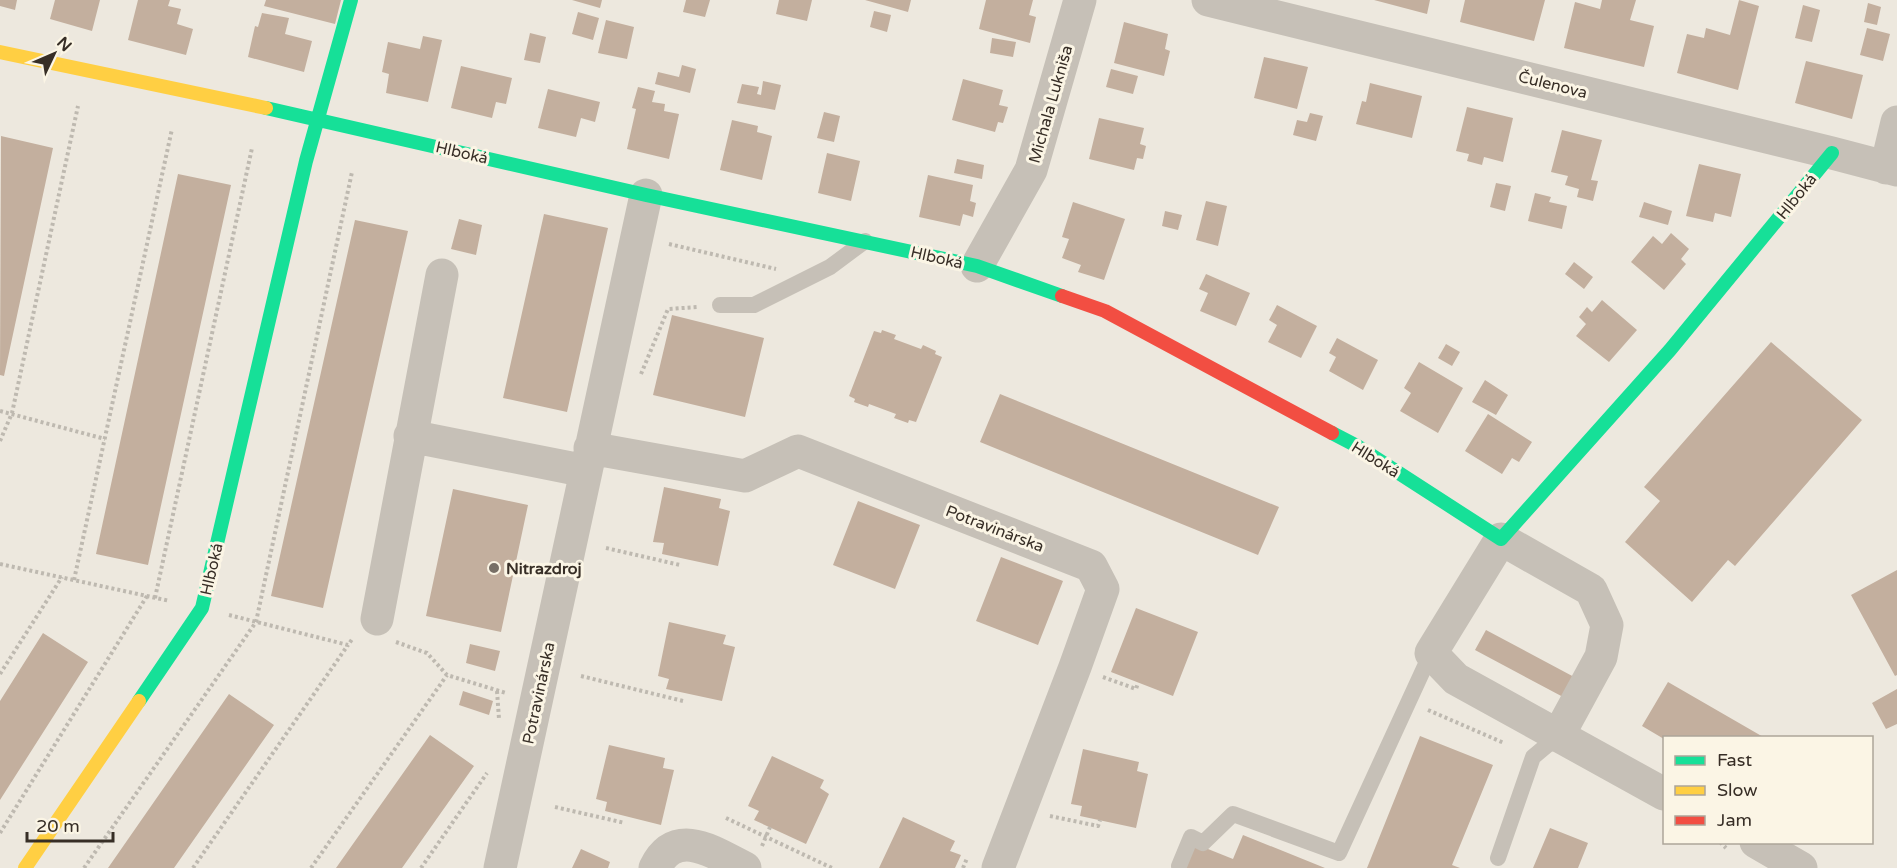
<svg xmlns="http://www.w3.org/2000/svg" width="1897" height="868" font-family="'Varela Round',sans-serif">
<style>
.building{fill:#c3af9e}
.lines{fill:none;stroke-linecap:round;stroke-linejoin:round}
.path{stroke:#beb9b0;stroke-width:4;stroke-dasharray:3 3;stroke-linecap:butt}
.lane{stroke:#c6c0b7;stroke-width:16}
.street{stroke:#c6c0b7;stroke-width:33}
.fast{stroke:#16e098;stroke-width:14}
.slow{stroke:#ffcf43;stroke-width:14}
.jam{stroke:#f24e42;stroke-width:14}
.poi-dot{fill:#776f66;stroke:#fbf5e5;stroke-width:2}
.labels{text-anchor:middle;stroke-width:6;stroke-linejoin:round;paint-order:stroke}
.street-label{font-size:16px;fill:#372e26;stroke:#fbf5e5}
.poi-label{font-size:16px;font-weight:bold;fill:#372e26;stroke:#fbf5e5;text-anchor:start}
</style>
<rect width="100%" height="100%" fill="#ede8de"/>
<path class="building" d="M0 0H17L15 10 0 6Z
M55 0H100L92 31 50 19Z
M138 0H170L168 6 181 9 177 24 193 29 186 55 128 40Z
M266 0H341L335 24 264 6Z
M572 0H602L600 8Z
M686 0H710L705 17 683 12Z
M779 0H812L807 21 776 14Z
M865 0H911L908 12Z
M986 0H1033L1029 15 1036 17 1030 43 979 29Z
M1374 0H1430L1427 14Z
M1465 0H1545L1534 41 1460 22Z
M1602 0H1636L1630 20 1654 26 1644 67 1564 48 1575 2 1600 9Z
M1739 0 1759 6 1738 90 1677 73 1687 34 1704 38 1706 28 1730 35Z
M1868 3 1881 7 1877 25 1864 22Z
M1803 5 1820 10 1812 42 1795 38Z
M874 11 891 15 887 32 870 27Z
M578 12 599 18 593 40 572 34Z
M262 13 289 18 285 34 312 41 304 72 248 57 255 26 258 27Z
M606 20 634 27 627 59 598 53Z
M1124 22 1168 34 1165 49 1170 51 1164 76 1114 63Z
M1867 28 1890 34 1883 61 1860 55Z
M530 33 546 37 540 63 524 60Z
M423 36 442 40 428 102 386 93 389 74 382 72 388 42 420 49Z
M992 38 1016 42 1013 57 990 53Z
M1264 57 1308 67 1297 109 1254 98Z
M1806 61 1863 75 1852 119 1795 103Z
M682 65 696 69 690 93 655 84 658 72 679 77Z
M461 66 512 78 506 104 496 102 492 118 451 108Z
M1111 69 1138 76 1133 94 1106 87Z
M963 79 1003 90 999 105 1008 107 1003 123 998 122 995 132 952 120Z
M763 81 781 85 775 110 737 103 742 84 759 87 757 94 761 95Z
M1370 83 1422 96 1412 138 1356 124 1362 101 1366 102Z
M638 87 655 91 652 102 665 104 664 111 679 114 669 159 627 149 636 109 632 108Z
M548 89 600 102 595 122 581 118 576 137 538 128Z
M1467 107 1513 118 1503 162 1484 157 1482 165 1467 161 1469 154 1456 151Z
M824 112 840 116 834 142 817 138Z
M1310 113 1323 116 1316 141 1293 135 1297 120 1307 122Z
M1099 118 1144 128 1140 144 1146 146 1143 159 1137 158 1134 170 1089 159Z
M732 120 758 126 757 132 772 136 762 180 720 170Z
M1562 130 1602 140 1591 180 1598 181 1593 201 1577 197 1579 189 1565 185 1568 176 1551 172Z
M1 136 53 148 4 376 0 375Z
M827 153 860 161 851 201 818 193Z
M957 159 984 165 982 179 954 173Z
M1699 164 1741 174 1731 217 1715 213 1713 222 1686 216Z
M178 174 231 185 148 565 96 554Z
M928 175 973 185 970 201 976 203 973 217 963 214 960 226 919 217Z
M1496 183 1511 186 1505 211 1490 207Z
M1535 193 1551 197 1549 202 1567 206 1562 229 1528 221Z
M1206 201 1227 206 1218 246 1196 240Z
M1073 202 1125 219 1104 280 1078 272 1081 265 1062 258 1069 239 1062 237Z
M1644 202 1672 211 1668 225 1639 217Z
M1165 211 1182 215 1178 230 1162 226Z
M544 214 608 228 567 412 503 398Z
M459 219 482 225 476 255 451 249Z
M355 220 408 231 323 608 271 596Z
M1671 233 1689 249 1681 259 1686 264 1664 290 1631 262 1653 236 1662 244Z
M1574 262 1593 277 1584 289 1565 274Z
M1206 274 1250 293 1236 326 1200 311 1208 293 1199 289Z
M1602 300 1637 330 1609 362 1576 336 1586 324 1579 317 1587 307 1592 312Z
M1277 305 1317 326 1301 358 1268 342 1277 325 1269 320Z
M672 315 764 338 745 417 653 395Z
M882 330 896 335 894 339 921 349 923 345 936 351 935 354 942 357 916 422 909 420 908 423 894 418 896 414 869 404 868 407 854 402 855 399 849 396 874 331 881 333Z
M1337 338 1378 360 1363 390 1329 371 1336 357 1329 353Z
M1771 342 1862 420 1735 566 1728 560 1692 602 1625 542 1660 501 1644 487Z
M1446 344 1460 352 1452 366 1438 358Z
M1419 362 1463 388 1438 433 1400 411 1411 393 1404 388Z
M1485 380 1508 395 1496 415 1472 402Z
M1000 394 1279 507 1258 555 980 442Z
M1488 414 1532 442 1519 462 1512 458 1502 474 1465 451Z
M664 487 721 499 719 508 730 511 718 566 662 554 664 543 653 542Z
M453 489 528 505 501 632 426 616Z
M858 501 920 525 895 589 833 565Z
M1001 557 1063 581 1038 645 976 621Z
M1897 570V675L1895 676 1851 595Z
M1136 608 1198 632 1173 696 1111 672Z
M669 622 726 635 723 644 735 647 722 701 666 689 669 679 658 676Z
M1486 630 1576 678 1565 698 1475 650Z
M43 633 88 662 0 800V701Z
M470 644 500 651 495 671 466 663Z
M1668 682 1765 738 1664 739 1642 726Z
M1897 689V724L1886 729 1872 703Z
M463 691 493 701 489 715 459 705Z
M229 694 274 725 174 868H108Z
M430 735 474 766 402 868H336Z
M1420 736 1493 765 1452 865 1460 868H1367Z
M609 745 665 758 663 768 674 770 661 825 605 811 607 802 596 799Z
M1083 749 1139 762 1137 771 1148 774 1136 828 1080 816 1082 806 1071 804Z
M772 756 824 780 820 788 829 794 806 844 754 820 759 811 748 806Z
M903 817 955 841 950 851 961 855 955 868H879Z
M1550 828 1588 843 1578 868H1533Z
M1243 835 1325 868H1185L1193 843 1233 859Z
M581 849 610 862 608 868H572Z"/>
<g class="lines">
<path class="path" d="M669 244 776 269
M641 374 668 309 698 307
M0 411 105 439
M0 441 12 413 78 106
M606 548 680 565
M0 564 170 601
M74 580 172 129
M155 598 252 148
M229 615 348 645 353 638
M396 642 427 653 447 675 506 693
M0 674 62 577
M581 676 683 701
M1103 677 1136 689 1138 683
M497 691 499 719
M1428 710 1504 743
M555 807 625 823
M1050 816 1098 826 1100 820
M726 818 832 868
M0 833 147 596
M1720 842 1726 848
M762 846 770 827
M84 868 256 622 352 172
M193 868 348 645
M311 868 447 675
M421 868 487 773
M963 868 967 858"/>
<path class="lane" d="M720 305H754L830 267 865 241
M1498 858 1533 757 1558 736
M1179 866 1191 837 1203 843 1233 814 1339 853 1431 653"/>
<path class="street" d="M1208 0 1832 153 1897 170
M1886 168 1897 122
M977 266 1031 170 1080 0
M410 436 586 471
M590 448 745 476 798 451 1091 566 1103 589 1075 667 998 868
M377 619 442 275
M1558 736 1601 657 1607 625 1591 590 1501 539 1431 653 1456 679 1664 794
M1756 842 1801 868
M500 868 646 195
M655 868C676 825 715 853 745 868"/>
<path class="fast" d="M266 108 646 195 977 266 1062 296
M1332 433 1357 446 1501 539 1670 350 1832 153
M139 701 202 608 306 161 351 0"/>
<path class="slow" d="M0 52 266 108
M25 868 139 701"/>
<path class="jam" d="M1062 296 1105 311 1332 433"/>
</g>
<circle class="poi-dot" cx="494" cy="568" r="6"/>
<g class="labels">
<g class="street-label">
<text transform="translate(1553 84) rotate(14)" y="6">Čulenova</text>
<text transform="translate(1050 104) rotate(-74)" y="6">Michala Lukniša</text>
<text transform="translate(462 152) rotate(13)" y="6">Hlboká</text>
<text transform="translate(1796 196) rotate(-51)" y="6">Hlboká</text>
<text transform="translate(937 257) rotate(13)" y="6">Hlboká</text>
<text transform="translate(1376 459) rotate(32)" y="6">Hlboká</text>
<text transform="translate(995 528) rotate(21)" y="6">Potravinárska</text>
<text transform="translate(211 569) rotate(-77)" y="6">Hlboká</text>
<text transform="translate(538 693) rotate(-78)" y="6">Potravinárska</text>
</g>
<g class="poi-label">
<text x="506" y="574">Nitrazdroj</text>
</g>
</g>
<rect x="1663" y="736" width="210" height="108" fill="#fbf5e5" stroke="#ada599" stroke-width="1.5"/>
<rect x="1675" y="756" width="30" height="9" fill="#16e098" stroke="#ada599" stroke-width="1.5"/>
<text x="1717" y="766" font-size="18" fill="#372e26">Fast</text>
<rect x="1675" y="786" width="30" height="9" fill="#ffcf43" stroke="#ada599" stroke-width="1.5"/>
<text x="1717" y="796" font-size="18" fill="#372e26">Slow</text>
<rect x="1675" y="816" width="30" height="9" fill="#f24e42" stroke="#ada599" stroke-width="1.5"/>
<text x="1717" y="826" font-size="18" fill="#372e26">Jam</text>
<g transform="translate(54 54) rotate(46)" stroke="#fbf5e5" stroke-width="4.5" paint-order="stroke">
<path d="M0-4.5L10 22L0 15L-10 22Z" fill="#372e26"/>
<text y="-9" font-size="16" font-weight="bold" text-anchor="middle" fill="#372e26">N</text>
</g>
<path d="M27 832v9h86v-9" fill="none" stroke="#372e26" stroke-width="3"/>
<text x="36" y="832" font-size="18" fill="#372e26" stroke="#fbf5e5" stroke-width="4.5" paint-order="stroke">20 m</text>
</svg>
